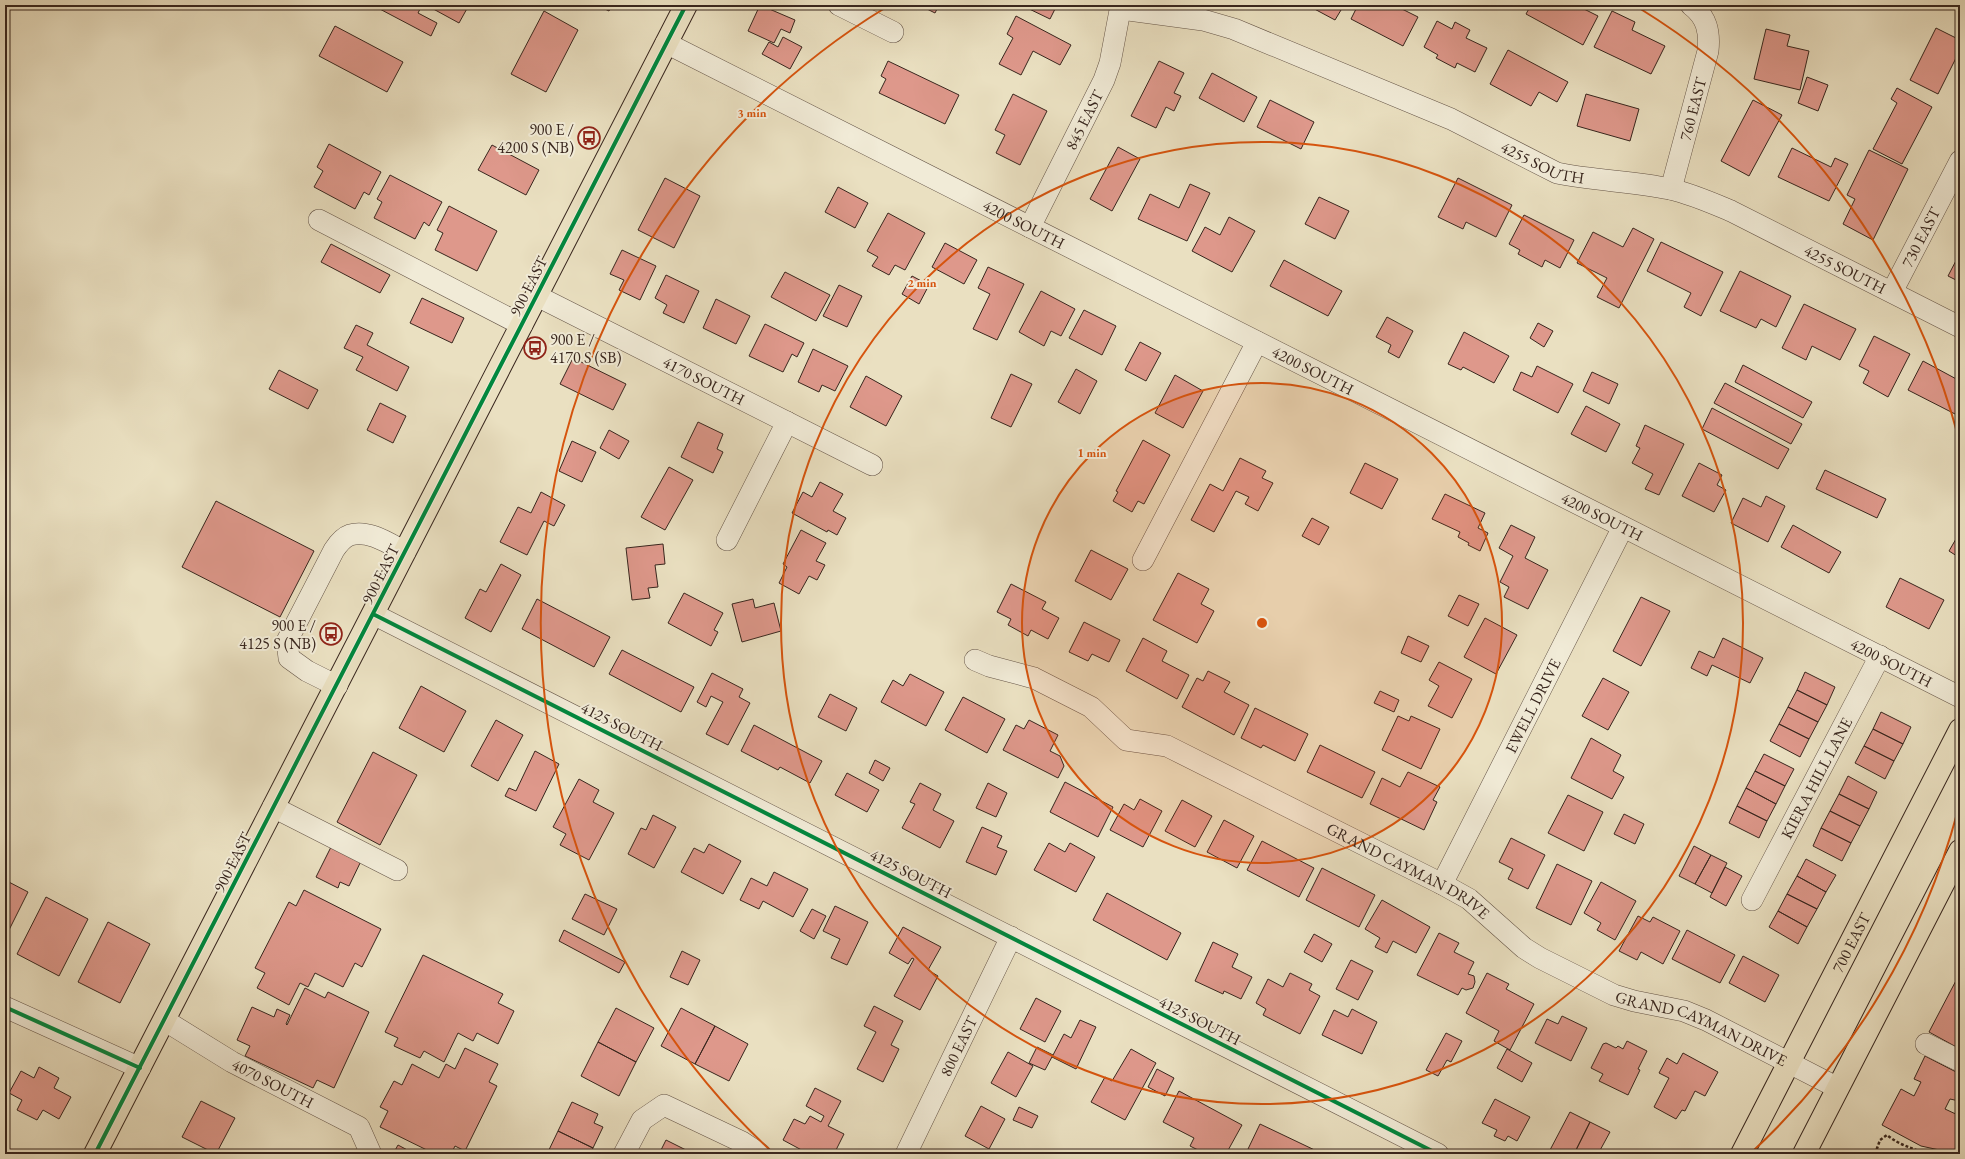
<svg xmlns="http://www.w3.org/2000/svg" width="1965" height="1159" font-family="'EB Garamond',serif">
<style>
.building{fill:#de988b;stroke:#38261e}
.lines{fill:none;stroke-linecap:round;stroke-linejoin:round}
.minor-casing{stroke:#645447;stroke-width:22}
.major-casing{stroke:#38261e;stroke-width:24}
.path{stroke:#38261e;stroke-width:2.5;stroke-dasharray:3 2;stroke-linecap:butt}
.minor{stroke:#f1ebd7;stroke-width:21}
.major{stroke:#eae0c1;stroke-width:22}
.cycleway-casing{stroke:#f1ebd7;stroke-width:6}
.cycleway{stroke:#00873e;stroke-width:4}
.ring{fill:none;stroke:#d6540e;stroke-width:2}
.labels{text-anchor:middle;stroke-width:4;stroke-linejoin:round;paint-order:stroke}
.street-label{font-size:16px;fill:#38261e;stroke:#f1ebd7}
.poi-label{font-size:16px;fill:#38261e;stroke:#f1ebd7;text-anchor:end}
.centre{fill:#d6540e;stroke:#f1ebd7;stroke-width:2}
.ring-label{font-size:12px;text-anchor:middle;font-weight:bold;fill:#d6540e;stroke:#f1ebd7;stroke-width:4;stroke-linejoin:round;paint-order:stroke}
</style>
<rect width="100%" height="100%" fill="#eae0c1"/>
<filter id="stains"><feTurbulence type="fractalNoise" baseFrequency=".005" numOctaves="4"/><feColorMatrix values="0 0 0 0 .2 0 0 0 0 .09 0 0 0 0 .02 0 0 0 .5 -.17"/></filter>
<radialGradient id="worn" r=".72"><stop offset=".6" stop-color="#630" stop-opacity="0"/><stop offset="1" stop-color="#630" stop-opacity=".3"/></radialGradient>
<path class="building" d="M377 5H422L418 13 437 23 431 36 376 7Z
M426 5H469L459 23Z
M597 5H612L609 11Z
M760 5 795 20 790 33 781 29 774 43 748 31Z
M919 5H939L935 13Z
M1021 5H1057L1050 19Z
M1307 5H1344L1335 20Z
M1358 5H1394L1418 17 1403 46 1351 19Z
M1531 5H1576L1598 16 1583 45 1526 14Z
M544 11 578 30 546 92 511 74Z
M1612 11 1635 22 1632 30 1665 46 1651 74 1594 47Z
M1016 16 1071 45 1060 65 1033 51 1021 75 999 64 1013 38 1007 34Z
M1437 21 1452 29 1455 22 1470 30 1466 38 1487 48 1475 72 1457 63 1455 68 1436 58 1438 55 1424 47Z
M335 26 403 62 387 92 319 56Z
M1936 28 1960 40V50L1938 94 1910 80Z
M1766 29 1790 35 1787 46 1809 51 1800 90 1754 79Z
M783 37 802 47 790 69 762 54 769 42 778 47Z
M1508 50 1568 82 1557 102 1539 92 1531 106 1490 84Z
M888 61 959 95 945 124 879 93 886 79 881 76Z
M1159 61 1184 73 1174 93 1181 96 1174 111 1166 107 1156 128 1131 116Z
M1212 73 1257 97 1244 122 1199 98Z
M1807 77 1828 85 1818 111 1798 103Z
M1897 88 1932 107 1902 164 1873 149 1897 103 1891 99Z
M1013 94 1047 111 1020 165 996 153 1005 135 995 130Z
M1586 94 1639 109 1630 141 1577 126Z
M1270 100 1314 122 1301 149 1257 127Z
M1753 100 1782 115 1749 176 1721 161Z
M329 144 381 172 369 195 364 192 355 209 314 187 323 171 317 167Z
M492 145 539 170 526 195 478 170Z
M1118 147 1140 159 1112 211 1090 199Z
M1792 148 1831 167 1835 158 1848 164 1829 201 1778 177Z
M1869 150 1908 169 1873 240 1843 224 1855 199 1847 195Z
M390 175 442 202 429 226 424 222 415 239 374 218 382 202 377 199Z
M665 178 700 196 674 248 638 230Z
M1458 178 1512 205 1496 237 1466 222 1463 229 1438 217Z
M1190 184 1210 193 1187 241 1138 219 1150 194 1179 208Z
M838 187 868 203 855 228 825 212Z
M1319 197 1349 211 1335 239 1305 224Z
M449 206 497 231 477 271 435 250 443 233 437 230Z
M888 213 925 233 905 270 895 265 889 275 872 266 878 257 867 251Z
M1524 215 1574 240 1560 268 1545 260 1542 267 1518 254 1520 250 1509 244Z
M1229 217 1255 231 1232 272 1192 251 1205 227 1220 235Z
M1633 228 1654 239 1619 308 1597 297 1607 278 1577 263 1593 232 1623 247Z
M1661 242 1723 272 1701 316 1684 307 1691 293 1647 271Z
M945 243 977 260 964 284 932 267Z
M331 244 390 275 380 293 321 262Z
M622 250 656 266 640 300 619 290 624 280 610 274Z
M1960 253V282L1948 276Z
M1284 260 1342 291 1328 316 1270 286Z
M988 267 1024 284 997 340 973 329 990 294 978 288Z
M1740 271 1791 296 1776 327 1761 319 1756 328 1720 311Z
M785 272 830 295 816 321 771 297Z
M666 275 699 291 684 323 663 313 667 305 655 298Z
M912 276 929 285 919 304 902 294Z
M839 285 862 296 847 327 823 316Z
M1041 291 1075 309 1061 336 1051 331 1044 346 1019 332Z
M422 298 464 318 452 343 410 323Z
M716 299 750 316 736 344 703 328Z
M1804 304 1856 329 1840 360 1812 346 1806 360 1782 348Z
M1084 310 1116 326 1102 355 1069 338Z
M1387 317 1413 331 1399 358 1388 352 1391 345 1376 337Z
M1538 323 1553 331 1544 347 1530 338Z
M765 324 804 343 797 357 792 354 783 372 749 356Z
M356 325 373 333 367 345 409 367 397 391 356 370 363 357 344 348Z
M1464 332 1509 356 1494 383 1463 367 1461 370 1448 364Z
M1874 336 1910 354 1888 397 1863 383 1869 371 1859 366Z
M1140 342 1161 353 1146 381 1125 370Z
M813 349 848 366 835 391 822 385 819 392 798 382Z
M573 358 626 384 613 410 560 384Z
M1923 361 1960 381V410L1957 415 1908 390Z
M1743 365 1812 402 1803 418 1735 382Z
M1537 366 1573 384 1558 413 1513 390 1521 372 1532 377Z
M1076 369 1097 381 1080 414 1058 402Z
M279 370 318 390 308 409 269 389Z
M1592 372 1618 384 1609 404 1583 391Z
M1011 374 1032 384 1011 427 991 418Z
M1175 375 1203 391 1183 428 1155 413Z
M866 376 902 396 886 426 850 407Z
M1725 383 1802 424 1791 444 1714 403Z
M380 403 406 416 393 443 367 430Z
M1586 406 1620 424 1606 452 1571 434Z
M1712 408 1789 449 1778 469 1702 429Z
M698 422 723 434 717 449 723 452 713 473 681 457Z
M1645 425 1684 444 1659 495 1645 489 1653 474 1632 463 1640 448 1636 446Z
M609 430 629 441 619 459 600 448Z
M1143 440 1170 455 1144 504 1138 501 1132 512 1113 501 1118 492 1116 491Z
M572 441 596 452 582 482 559 471Z
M1240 458 1266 471 1262 478 1273 483 1258 511 1245 504 1249 497 1236 491 1214 532 1191 520 1210 484 1223 491Z
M1365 463 1398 479 1382 509 1350 493Z
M1699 463 1722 475 1717 485 1726 490 1714 512 1682 496Z
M669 467 693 480 665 530 641 517Z
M1825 470 1886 499 1877 518 1816 489Z
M820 482 843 494 833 511 846 518 837 535 828 530 827 532 792 513 803 492 812 497Z
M541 492 565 505 554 526 544 521 527 555 500 542 518 507 531 513Z
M1445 494 1485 513 1478 528 1488 533 1480 551 1468 545 1469 543 1458 537 1460 532 1432 519Z
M1766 496 1785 506 1768 542 1731 523 1743 498 1761 507Z
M216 501 314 551 280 617 182 567Z
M1312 518 1329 527 1319 545 1302 536Z
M1511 525 1535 537 1525 558 1548 570 1528 609 1504 597 1509 587 1500 582 1513 556 1499 548Z
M1793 525 1841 552 1829 573 1781 547Z
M801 530 826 543 816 561 825 565 817 580 809 576 799 594 779 583 787 567 783 564Z
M1960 532V558L1949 551Z
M663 544 665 564 655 565 658 587 648 588 650 598 632 600 626 548Z
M1091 550 1128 569 1111 600 1075 581Z
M501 564 521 575 491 632 465 618 480 589 486 592Z
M1178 573 1209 589 1201 604 1214 611 1197 643 1153 620Z
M1900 578 1944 600 1929 629 1886 607Z
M1011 584 1046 602 1042 609 1059 618 1048 639 1031 630 1028 636 1008 625 1011 619 997 612Z
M684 593 723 613 714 630 718 632 711 646 668 623Z
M1459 595 1479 604 1468 626 1448 616Z
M1641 597 1670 611 1641 666 1613 651Z
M537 599 610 637 594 667 522 629Z
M753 599 755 608 774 603 781 631 742 642 732 604Z
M1485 618 1517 635 1496 674 1464 657Z
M1084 622 1120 640 1109 662 1092 654 1088 661 1069 652Z
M1408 636 1429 646 1421 662 1401 653Z
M1143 638 1167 651 1162 661 1189 675 1177 699 1126 671Z
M1723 638 1763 658 1750 683 1712 665 1707 676 1691 668 1699 651 1714 658Z
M622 650 694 687 681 712 609 674Z
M1439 662 1472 679 1452 718 1428 706 1439 686 1429 680Z
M1208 671 1230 682 1224 692 1249 705 1234 735 1182 707 1197 678 1203 681Z
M1805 672 1835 687 1827 705 1797 690Z
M712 673 743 689 739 697 750 703 728 745 706 734 723 702 711 696 706 707 697 702Z
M910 674 944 692 926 726 881 702 893 680 903 686Z
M1603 678 1629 692 1608 730 1582 716Z
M421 686 466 711 444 752 399 728Z
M1797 690 1827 705 1818 722 1788 707Z
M1380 691 1399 700 1394 712 1374 703Z
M830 694 857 708 846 731 818 717Z
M963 697 1005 719 987 753 945 730Z
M1788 707 1818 722 1809 739 1779 724Z
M1255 708 1308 734 1295 761 1263 745 1261 748 1241 738Z
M1881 712 1911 727 1903 744 1873 729Z
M1398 716 1409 721 1411 716 1440 729 1421 769 1382 750Z
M496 720 523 735 498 781 471 766Z
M1029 720 1058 735 1050 751 1060 756 1064 766 1058 778 1003 750 1016 725 1024 729Z
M1779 724 1809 739 1800 757 1770 741Z
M754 725 822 761 810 783 780 767 778 770 741 751Z
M1873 729 1903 744 1894 761 1864 746Z
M1591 738 1621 755 1613 771 1624 777 1612 799 1571 778Z
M1320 745 1375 772 1362 798 1307 772Z
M1864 746 1894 761 1885 779 1855 763Z
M535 751 559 764 536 811 505 796 509 788 516 791Z
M373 752 417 775 380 845 337 822Z
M1764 754 1794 769 1785 786 1755 771Z
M875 760 890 768 883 781 869 773Z
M1755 771 1785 786 1776 804 1746 788Z
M1408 772 1440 787 1433 800 1437 802 1424 830 1370 804 1382 778 1400 787Z
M847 773 879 790 867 812 835 795Z
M1848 776 1877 792 1869 809 1839 794Z
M579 779 599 790 593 802 614 813 589 860 560 845 566 834 553 827Z
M1065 782 1113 807 1098 837 1050 812Z
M920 783 941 794 933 810 954 821 940 848 902 828 915 804 910 802Z
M988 783 1007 793 996 817 976 808Z
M1746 788 1776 804 1767 821 1737 806Z
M1839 794 1869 809 1860 826 1830 811Z
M1568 795 1603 812 1584 851 1548 833Z
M1140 799 1162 811 1143 847 1110 830 1124 804 1134 810Z
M1182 800 1212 816 1195 847 1165 831Z
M1737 806 1767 821 1759 838 1729 823Z
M1830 811 1860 826 1851 843 1821 828Z
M1624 814 1644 824 1635 844 1614 834Z
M653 815 676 827 654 868 628 854 641 828 646 830Z
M1224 820 1254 836 1237 868 1207 852Z
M982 827 1002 836 997 847 1007 851 996 875 966 862Z
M1821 828 1851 843 1842 861 1813 846Z
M1511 838 1545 855 1528 889 1508 879 1513 869 1499 862Z
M1262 841 1314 868 1299 897 1247 870Z
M1049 843 1065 852 1070 843 1095 857 1076 892 1034 870Z
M709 844 741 861 723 894 681 872 694 848 704 853Z
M332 845 362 859 349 886 340 882 338 888 316 877Z
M1694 846 1711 855 1695 884 1679 876Z
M1711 855 1727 863 1712 893 1695 884Z
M1806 859 1836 875 1826 892 1797 876Z
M1557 864 1592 881 1571 925 1536 908Z
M1725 867 1742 876 1726 906 1710 897Z
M1322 868 1375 895 1359 927 1306 900Z
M774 872 808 889 793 917 763 901 759 909 740 900 751 878 767 886Z
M1797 876 1826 892 1817 909 1787 894Z
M5 880 28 892 5 938Z
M1601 882 1636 901 1615 940 1597 930 1601 923 1584 913Z
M304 890 381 929 362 967 355 963 343 987 315 973 308 987 300 983 289 1005 257 988 265 973 255 968 289 902 296 906Z
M1107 893 1181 933 1167 960 1093 920Z
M585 894 617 909 604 935 572 919Z
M1787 894 1817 909 1807 927 1778 911Z
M46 897 88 919 59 976 17 954Z
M1382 900 1430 927 1416 953 1393 941 1387 953 1375 947 1380 938 1365 929Z
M835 906 868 922 847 965 831 958 840 939 823 931Z
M812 909 826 916 814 939 800 931Z
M1778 911 1807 927 1798 944 1769 927Z
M1638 916 1650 922 1653 917 1680 931 1663 964 1641 952 1637 960 1619 951Z
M108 922 150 944 120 1003 78 982Z
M903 927 941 947 928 970 938 976 920 1010 894 996 914 959 912 958 908 964 889 953Z
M564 930 625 962 619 973 559 941Z
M1687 930 1735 955 1720 983 1672 959Z
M1439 933 1459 943 1454 952 1474 962 1468 974 1474 976 1475 982 1473 988 1466 990 1462 988 1458 995 1417 975Z
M1314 934 1332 944 1322 962 1304 952Z
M1213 942 1238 954 1232 967 1252 977 1241 999 1224 991 1223 994 1195 981Z
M682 951 700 960 688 985 670 977Z
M423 955 503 994 498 1003 514 1011 498 1044 477 1033 473 1041 458 1033 444 1062 424 1051 420 1058 394 1046 398 1038 385 1032Z
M1743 956 1779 975 1765 1002 1729 983Z
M1351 960 1373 971 1358 1000 1336 989Z
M1290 973 1312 984 1309 990 1320 996 1300 1034 1263 1015 1266 1009 1256 1003 1268 979 1283 987Z
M1487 973 1509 984 1506 989 1534 1004 1510 1050 1494 1041 1499 1031 1466 1013Z
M1960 973V1049L1929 1032Z
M305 988 325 998 328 992 369 1012 334 1088 317 1080 313 1088 245 1056 250 1046 237 1040 252 1007 274 1017 277 1009 290 1015 286 1024 287 1025Z
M1036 998 1061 1011 1045 1042 1020 1029Z
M874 1006 903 1021 891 1045 899 1049 883 1082 857 1069 876 1032 864 1026Z
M616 1008 654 1028 636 1062 598 1042Z
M681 1008 715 1026 695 1064 661 1046Z
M1352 1009 1377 1022 1362 1054 1322 1035 1334 1010 1348 1017Z
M1562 1016 1587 1028 1571 1061 1535 1043 1547 1019 1558 1024Z
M1080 1020 1096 1027 1076 1069 1052 1057 1064 1034 1071 1038Z
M715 1026 748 1044 729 1081 695 1064Z
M1446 1033 1462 1041 1451 1062 1447 1060 1438 1076 1426 1070Z
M1627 1041 1647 1051 1638 1069 1640 1070 1628 1095 1599 1081 1603 1074 1591 1068 1603 1044 1606 1043 1616 1048 1618 1046 1623 1049Z
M598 1042 636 1062 619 1096 581 1076Z
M1037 1047 1053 1055 1045 1070 1029 1063Z
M465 1048 498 1064 489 1082 497 1086 465 1151 455 1146 451 1154H435L380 1127 388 1111 380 1107 394 1081 402 1085 412 1064 439 1078 446 1064 455 1069Z
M1131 1049 1156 1063 1125 1120 1091 1102 1105 1077 1112 1081Z
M1507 1049 1532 1063 1522 1082 1497 1068Z
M1008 1052 1033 1066 1016 1097 991 1083Z
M1683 1053 1718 1072 1705 1096 1695 1091 1685 1111 1682 1110 1676 1119 1654 1107 1669 1078 1659 1073 1667 1058 1677 1064Z
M1925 1056 1960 1074V1100L1959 1101 1950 1099 1945 1109 1960 1116V1154H1943L1944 1151 1921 1146 1882 1125 1901 1089 1914 1096 1921 1082 1914 1079Z
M39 1067 59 1078 54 1088 71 1097 59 1119 43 1110 37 1120 17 1110 22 1100 9 1093 21 1071 34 1078Z
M1157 1069 1174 1078 1165 1096 1148 1087Z
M815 1088 841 1101 828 1126 844 1134 834 1154H809L783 1140 794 1119 805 1124 810 1116 821 1122 824 1116 806 1106Z
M1179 1091 1242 1125 1226 1154H1206L1190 1146 1194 1138 1163 1122Z
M1495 1099 1530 1117 1517 1141 1508 1136 1505 1141 1494 1136 1497 1130 1482 1123Z
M201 1101 235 1118 216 1154 182 1137Z
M572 1102 598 1114 594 1123 603 1127 593 1148 558 1131Z
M981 1106 1005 1119 989 1149 965 1136Z
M1019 1107 1038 1116 1032 1128 1013 1120Z
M1570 1112 1590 1122 1574 1154H1552L1553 1152 1550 1150Z
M1590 1122 1610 1132 1598 1154H1574Z
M1260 1124 1323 1154H1259L1248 1149Z
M558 1131 593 1148 590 1154H547Z
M666 1140 694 1154H659Z
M398 1145 415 1154H393Z"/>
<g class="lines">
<g class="minor-casing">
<g id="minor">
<path d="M839 5 893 32"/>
<path id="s1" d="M1121 9 1203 20 1234 29 1451 119 1557 173C1595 181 1633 181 1670 189 1692 194 1712 203 1731 211L1960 327"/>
<path id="s2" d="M666 43 1960 697"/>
<path id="s3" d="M1671 189 1708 51C1710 32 1707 17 1691 5"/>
<path d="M319 220 522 325"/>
<path id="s4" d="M1030 227 1104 80 1110 63 1121 5"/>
<path id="s5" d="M1892 292 1960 161"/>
<path id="s6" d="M537 296 872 465"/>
<path d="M727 540 787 422"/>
<path d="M1143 560 1257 342"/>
<path d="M373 614 1438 1154"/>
<path id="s7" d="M975 660 989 666 1034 678 1091 707 1126 740 1167 746 1442 884 1469 899 1524 948 1540 958 1614 995 1634 1001 1684 1011 1706 1020 1838 1088"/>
<path d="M337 686 307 671 289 658 287 641 334 550C338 544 344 537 350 535 368 529 390 544 405 552"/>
<path d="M273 807 397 870"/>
<path id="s8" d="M1442 884 1623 527"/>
<path id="s9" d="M1752 900 1880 656"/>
<path d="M5 1007 140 1068"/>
<path id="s10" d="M164 1020 232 1062 359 1127 371 1154"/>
<path d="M1926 1044 1960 1061"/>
<path d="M624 1154 642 1120 664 1105 742 1142 760 1154"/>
<path id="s11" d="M906 1154 1011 937"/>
</g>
</g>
<g class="major-casing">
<g id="major">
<path d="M95 1154 686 5"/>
<path id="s12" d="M1742 1154 1960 730"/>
<path d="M1804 1154 1960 851"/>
</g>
</g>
<path class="path" d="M1875 1154 1880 1140 1887 1135C1899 1145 1912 1148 1927 1154"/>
<use href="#minor" class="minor"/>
<use href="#major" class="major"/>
<g class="cycleway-casing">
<path id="cycleway" d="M373 614 1438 1154
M5 1007 140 1068
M95 1154 686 5"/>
</g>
<use href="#cycleway" class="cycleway"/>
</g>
<circle cx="1262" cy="623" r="240" fill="#d6540e" fill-opacity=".12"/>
<g class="ring">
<circle cx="1262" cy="623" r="240"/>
<circle cx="1262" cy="623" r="481"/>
<path d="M1958 810A721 721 0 0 1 1754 1150M770 1150A721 721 0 0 1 885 8M1639 8A721 721 0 0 1 1958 436"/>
</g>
<defs>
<g id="bus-ring" transform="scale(1.15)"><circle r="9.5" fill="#f1ebd7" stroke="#8f2418" stroke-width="1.5"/><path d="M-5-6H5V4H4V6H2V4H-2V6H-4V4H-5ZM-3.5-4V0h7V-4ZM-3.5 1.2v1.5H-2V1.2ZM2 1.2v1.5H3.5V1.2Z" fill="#8f2418"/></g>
</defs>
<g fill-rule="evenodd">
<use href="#bus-ring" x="589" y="138"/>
<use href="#bus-ring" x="535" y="348"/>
<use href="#bus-ring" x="331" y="634"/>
</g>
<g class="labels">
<g class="street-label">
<text dy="6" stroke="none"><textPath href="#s3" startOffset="83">760 EAST</textPath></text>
<text dy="6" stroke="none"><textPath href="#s4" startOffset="120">845 EAST</textPath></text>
<text dy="6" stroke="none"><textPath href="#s1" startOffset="452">4255 SOUTH</textPath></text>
<text dy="6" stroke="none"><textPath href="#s2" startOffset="401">4200 SOUTH</textPath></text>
<text dy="6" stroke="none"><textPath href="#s5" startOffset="62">730 EAST</textPath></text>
<text dy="6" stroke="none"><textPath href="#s1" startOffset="776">4255 SOUTH</textPath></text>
<text transform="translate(528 286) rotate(-63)" y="6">900 EAST</text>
<text dy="6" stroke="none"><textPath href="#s2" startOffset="725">4200 SOUTH</textPath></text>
<text dy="6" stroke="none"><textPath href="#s6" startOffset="187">4170 SOUTH</textPath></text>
<text dy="6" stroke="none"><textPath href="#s2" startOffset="1049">4200 SOUTH</textPath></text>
<text transform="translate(380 574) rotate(-63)" y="6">900 EAST</text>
<text dy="6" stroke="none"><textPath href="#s2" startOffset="1373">4200 SOUTH</textPath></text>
<text dy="6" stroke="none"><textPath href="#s8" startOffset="200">EWELL DRIVE</textPath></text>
<text transform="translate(622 726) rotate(27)" y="6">4125 SOUTH</text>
<text dy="6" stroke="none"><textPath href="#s9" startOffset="138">KIERA HILL LANE</textPath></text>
<text transform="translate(232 862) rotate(-63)" y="6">900 EAST</text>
<text dy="6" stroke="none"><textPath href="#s7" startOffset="487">GRAND CAYMAN DRIVE</textPath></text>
<text transform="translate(911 873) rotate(27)" y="6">4125 SOUTH</text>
<text dy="6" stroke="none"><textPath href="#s12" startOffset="238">700 EAST</textPath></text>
<text transform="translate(1200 1020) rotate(27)" y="6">4125 SOUTH</text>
<text dy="6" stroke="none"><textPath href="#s7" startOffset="823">GRAND CAYMAN DRIVE</textPath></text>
<text dy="6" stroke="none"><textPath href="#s11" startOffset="120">800 EAST</textPath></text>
<text dy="6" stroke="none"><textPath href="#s10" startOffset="126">4070 SOUTH</textPath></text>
</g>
<g class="poi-label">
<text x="574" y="135">900 E /<tspan x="574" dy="18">4200 S (NB)</tspan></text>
<text x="550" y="345" text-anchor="start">900 E /<tspan x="550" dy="18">4170 S (SB)</tspan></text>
<text x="316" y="631">900 E /<tspan x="316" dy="18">4125 S (NB)</tspan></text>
</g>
</g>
<circle cx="1262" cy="623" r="6" class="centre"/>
<g class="ring-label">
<text x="752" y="117">3 min</text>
<text x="922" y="287">2 min</text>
<text x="1092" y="457">1 min</text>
</g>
<rect width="1965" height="1159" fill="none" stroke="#eae0c1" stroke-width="20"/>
<rect x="6" y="6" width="1953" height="1147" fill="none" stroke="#38261e" stroke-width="2"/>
<rect x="10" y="10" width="1945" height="1139" fill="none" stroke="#38261e"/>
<rect width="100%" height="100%" filter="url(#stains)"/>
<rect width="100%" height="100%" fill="url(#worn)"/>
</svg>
